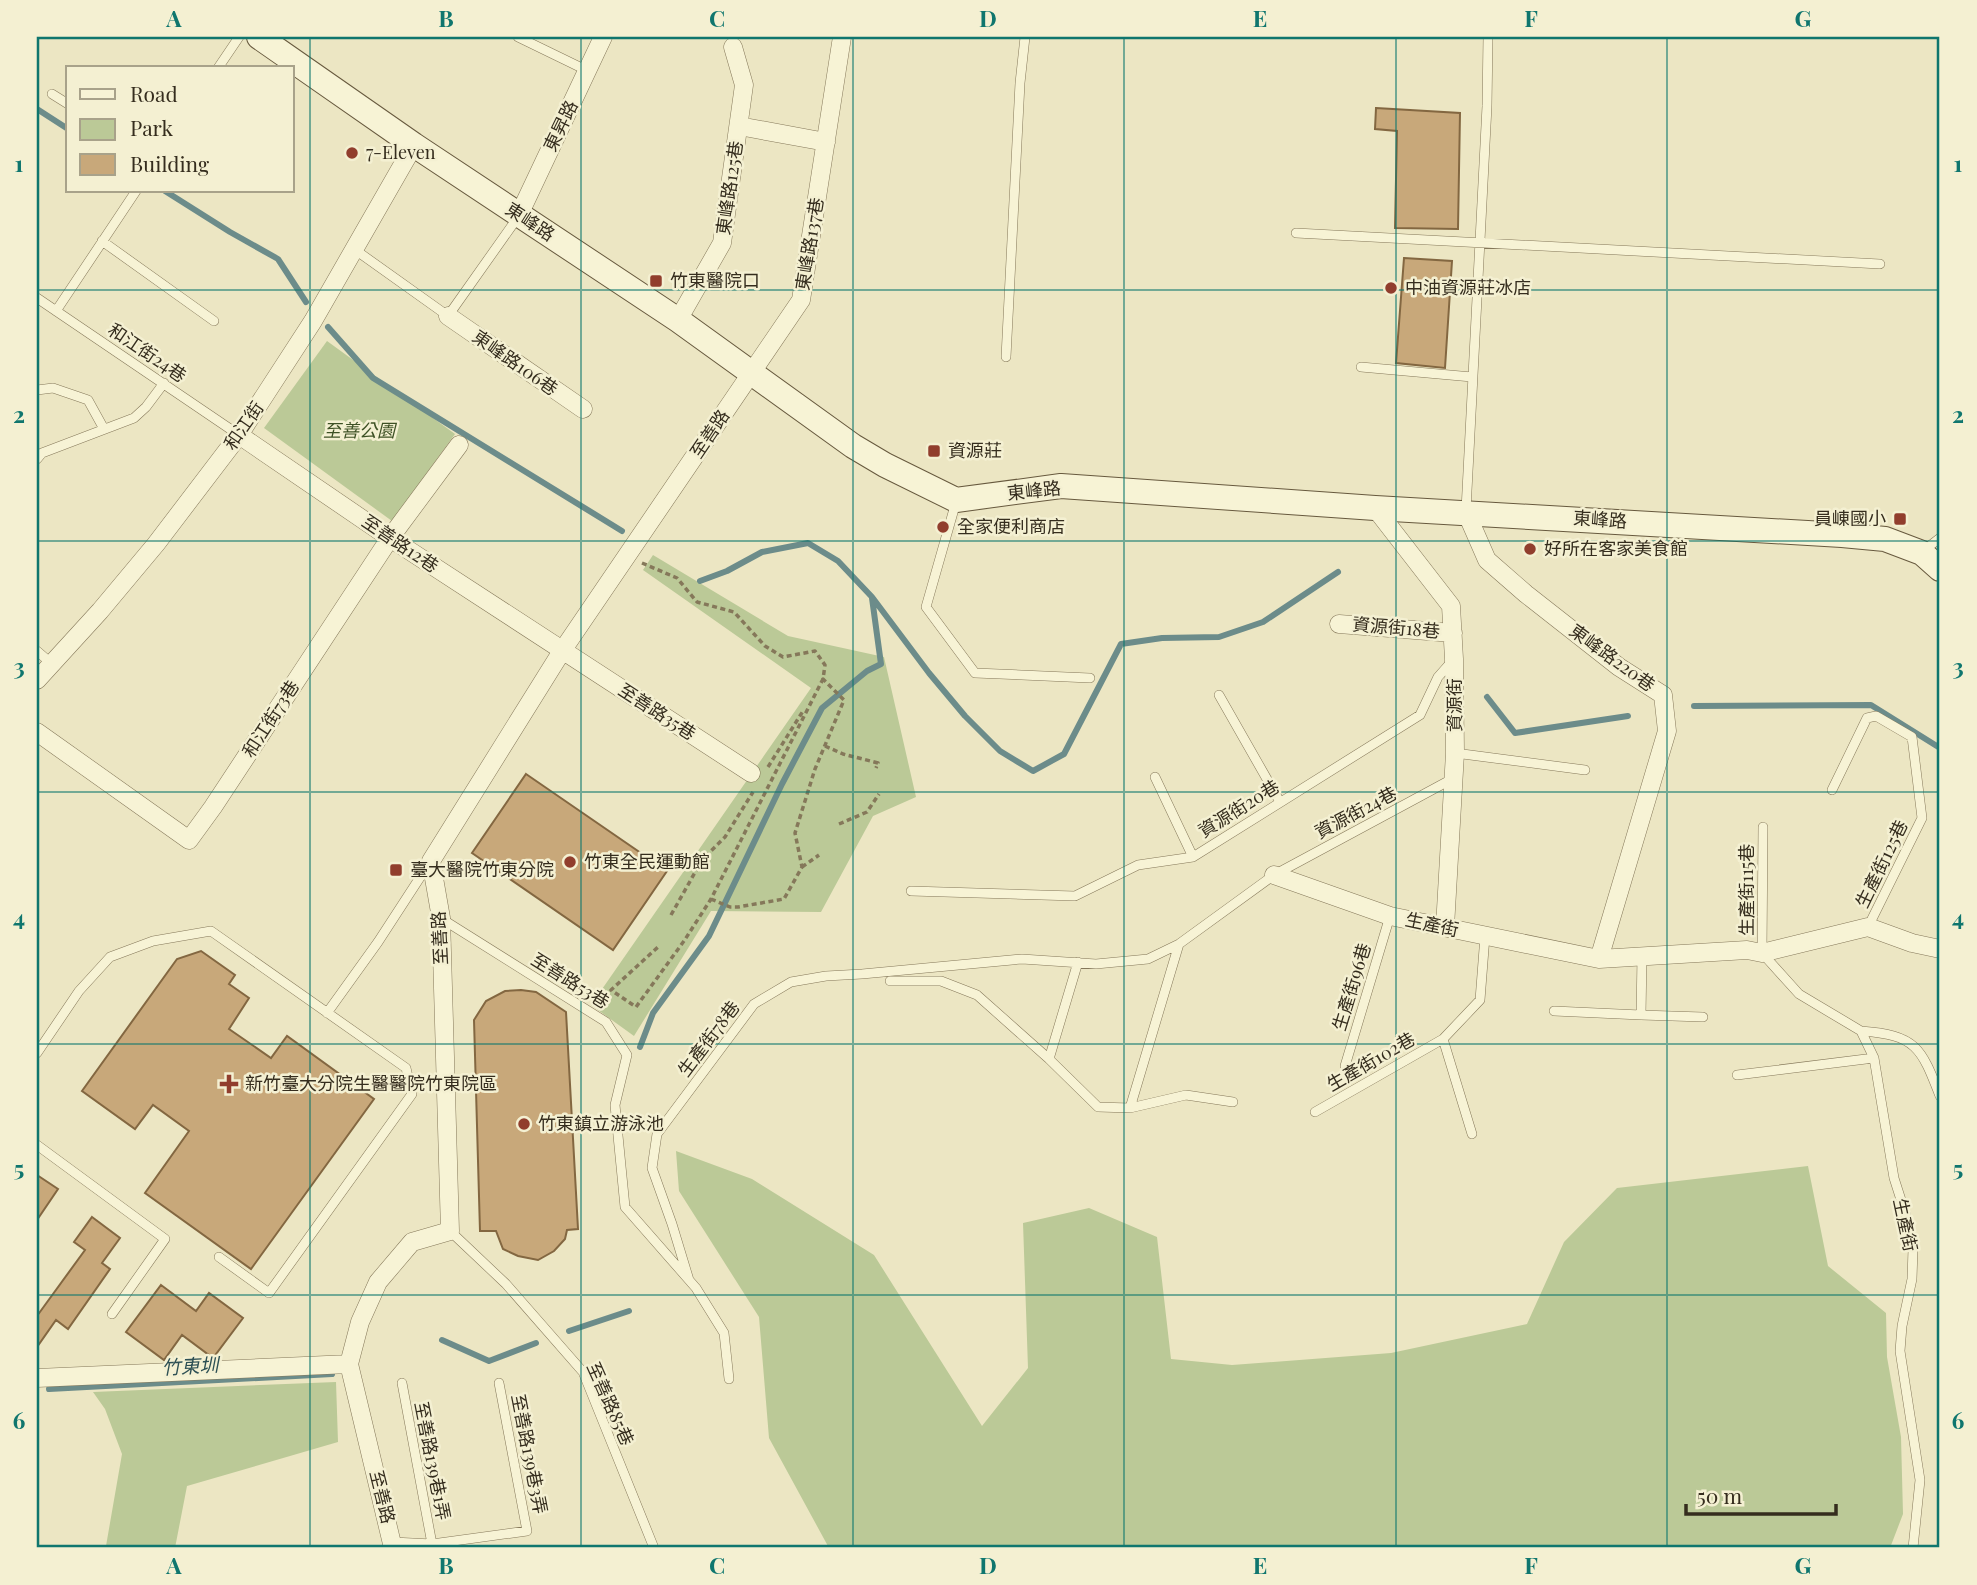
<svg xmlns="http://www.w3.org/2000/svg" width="1977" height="1585" font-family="'Playfair Display','Noto Sans TC',serif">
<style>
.green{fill:#bbc997}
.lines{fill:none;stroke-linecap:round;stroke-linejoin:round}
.stream{stroke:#6c8c8a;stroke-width:6}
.building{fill:#c8a87a;stroke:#836741;stroke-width:2}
.lane-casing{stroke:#85785a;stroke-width:10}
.street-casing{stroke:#85785a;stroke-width:19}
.secondary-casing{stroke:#67593e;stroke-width:26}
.path{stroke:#85785a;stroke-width:3.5;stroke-dasharray:5 3.5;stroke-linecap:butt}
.lane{stroke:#f7f3d5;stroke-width:9}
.street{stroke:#f7f3d5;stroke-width:18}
.secondary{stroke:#f7f3d5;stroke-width:24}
.grid{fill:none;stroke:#0f766e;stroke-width:2;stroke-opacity:0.55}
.poi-dot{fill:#913e2d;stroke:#f4f0d2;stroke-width:2.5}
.labels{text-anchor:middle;stroke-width:5;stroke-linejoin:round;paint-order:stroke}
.street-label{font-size:18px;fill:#352d1e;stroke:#f4f0d2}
.poi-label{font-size:18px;fill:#352d1e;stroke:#f4f0d2;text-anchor:start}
.park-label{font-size:18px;font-style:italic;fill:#3e5125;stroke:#f4f0d2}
.water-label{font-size:19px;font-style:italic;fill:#2e5054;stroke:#f4f0d2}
.neatline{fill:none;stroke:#0f766e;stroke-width:2.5}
.grid-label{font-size:23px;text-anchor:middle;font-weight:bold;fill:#0f766e}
</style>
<rect width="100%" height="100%" fill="#ece6c3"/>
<path class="green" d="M327 341 455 434 392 521 264 428Z
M653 555 788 636 884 657 916 797 873 816 821 912 711 911 634 1036 591 1005 811 688 643 570Z
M676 1151 752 1179 874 1255 982 1426 1028 1368 1023 1223 1089 1208 1157 1237 1171 1359 1232 1365 1391 1353 1527 1324 1564 1242 1617 1188 1808 1166 1828 1266 1886 1313 1887 1357 1901 1437 1903 1514 1890 1548H829L769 1438 759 1317 679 1191Z
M336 1382 338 1442 187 1486 175 1548H104L106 1546 122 1454 105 1409 93 1392Z"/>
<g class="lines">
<path class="stream" d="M37 109 68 129
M165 191 230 232 278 259 306 302
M328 327 373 378 622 531
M700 581 727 571 762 552 808 543 838 561 872 597 929 673 965 716 1000 751 1033 771 1064 754 1121 644 1162 638 1219 637 1263 622 1338 572
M1487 697 1515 733 1628 716
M1694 706 1871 705 1940 748
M640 1047 653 1013 709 936 782 784 822 708 867 671 881 664 872 598
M569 1331 629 1311
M442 1340 489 1361 536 1343
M49 1389 332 1374"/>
</g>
<path class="building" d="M1376 108 1460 113 1458 229 1395 228 1397 131 1375 129Z
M1404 258 1452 261 1445 368 1396 363Z
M526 774 667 871 613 950 472 853Z
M201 951 235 975 229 984 249 998 229 1029 271 1058 287 1036 374 1099 251 1269 145 1193 189 1131 153 1105 135 1129 82 1091 177 959Z
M521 990 536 992 566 1012 578 1229 567 1230 565 1239 554 1251 538 1260 518 1256 503 1249 496 1231H480L474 1020 486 1001 505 991Z
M37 1175 58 1189 37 1220Z
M92 1217 120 1238 102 1263 110 1269 68 1329 56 1320 37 1347V1316L85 1250 74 1242Z
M161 1285 196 1311 209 1293 243 1318 213 1358 182 1335 164 1360 126 1332Z"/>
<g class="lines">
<g class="lane-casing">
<path id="lane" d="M518 37 588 71
M218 68 239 37
M52 94 68 104
M1296 233 1880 264
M102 241 214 321
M354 249 448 316 518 217
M37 298 239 435
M56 311 136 191
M1006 357 1020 83 1025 37
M1361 367 1472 377
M37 390 53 388 88 400 104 429
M37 459 42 453 134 418 146 407 164 383
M956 502 926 607 975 673 1090 678
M1466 510 1487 106 1488 37
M1923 551 1940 538
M37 651 52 664
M1219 695 1280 802
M1455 753 1585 770
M1155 777 1193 857
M1832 790 1867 718 1876 716 1912 737 1922 818 1868 927
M1763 827 1762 953 1799 994 1861 1031 1874 1058 1894 1178 1910 1228 1913 1249 1912 1279 1902 1326 1900 1351 1920 1480 1913 1548
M911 891 1075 896 1138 865 1193 857 1420 715 1438 677 1453 660
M442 919 606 1022 627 1055 615 1105 625 1207 696 1288 724 1333 729 1379
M1642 956 1641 1015 1703 1017
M890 981H941L977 995 1049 1059 1098 1107 1130 1108 1179 944
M1554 1011 1641 1015
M327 1013 378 942 430 862
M1861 1031C1916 1035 1921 1047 1940 1096
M1443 1039 1472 1134
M37 1053 79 991 110 957 153 941 211 931 406 1068 412 1094 269 1293 219 1257
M1049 1059 1078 962
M1345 1066 1390 916
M1737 1075 1874 1058
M1130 1108 1186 1095 1233 1102
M1315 1112 1443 1039 1480 1000 1485 936
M37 1145 165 1239 112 1314
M450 1231 506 1284 583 1372 654 1548
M689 1280 672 1224 652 1168 657 1134 754 1004 791 982 826 976 862 974 1022 959 1096 964 1148 959 1179 944 1274 875 1454 778
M402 1383 432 1544
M393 1542 432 1544 527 1531 499 1383"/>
</g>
<g class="street-casing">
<path id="street" d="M739 126 826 142
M519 215 603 37
M448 316 583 409
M678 320 722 243 744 85 733 47
M239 435 390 538 751 773
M1375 508 1451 606 1454 659 1455 753 1445 927
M1466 512 1487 560 1526 594 1619 667 1663 695 1667 731 1599 959
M1339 624 1453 633
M37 680 100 611 156 544 239 435 313 321 414 145
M37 732 189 840 213 807 390 538 459 445
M1274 875 1390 916 1599 959 1747 950 1762 953 1868 927 1912 943 1940 949
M37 1378 349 1364
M393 1548 349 1364 360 1322 378 1282 412 1242 450 1231 441 918 431 861 562 651 801 300 842 37"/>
</g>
<g class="secondary-casing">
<path id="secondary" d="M259 37 414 145 678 320 853 446 885 465 956 500 1061 486 1375 508 1842 535 1885 539 1922 553 1940 569"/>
</g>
<path class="path" d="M642 563 677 578 697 602 734 612 765 646 783 657 815 651 825 665 823 679 711 899 684 941 636 1007 611 990 658 947
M825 746 843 754 878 763 876 768
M768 767 803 711
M839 824 867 812 879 794
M802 867 819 855
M711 899 730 907H738L784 899 802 867 795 833 815 769 844 700 823 679 822 681
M671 915 702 860 725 837 753 792"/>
<use href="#lane" class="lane"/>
<use href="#street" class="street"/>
<use href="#secondary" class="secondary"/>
</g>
<path class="grid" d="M310 37V1548M581 37V1548M853 37V1548M1124 37V1548M1396 37V1548M1667 37V1548M37 290H1940M37 541H1940M37 792H1940M37 1044H1940M37 1295H1940"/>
<g class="poi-dot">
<circle cx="352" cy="153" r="7"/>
<rect x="649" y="274" width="14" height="14" rx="3.5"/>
<circle cx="1391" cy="288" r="7"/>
<rect x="927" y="444" width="14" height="14" rx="3.5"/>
<rect x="1893" y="512" width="14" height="14" rx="3.5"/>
<circle cx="943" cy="527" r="7"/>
<circle cx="1530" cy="549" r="7"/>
<circle cx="570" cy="862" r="7"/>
<rect x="389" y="863" width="14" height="14" rx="3.5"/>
<path d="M225.5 1073.5h7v7h7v7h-7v7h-7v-7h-7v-7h7z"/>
<circle cx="524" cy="1124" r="7"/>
</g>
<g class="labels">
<g class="street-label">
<text transform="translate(561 126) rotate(-64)" y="6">東昇路</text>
<text transform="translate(730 188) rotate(-82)" y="6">東峰路125巷</text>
<text transform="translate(530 222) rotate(33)" y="6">東峰路</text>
<text transform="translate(810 244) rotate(-81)" y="6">東峰路137巷</text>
<text transform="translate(147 353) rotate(34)" y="6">和江街24巷</text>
<text transform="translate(515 363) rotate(35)" y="6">東峰路106巷</text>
<text transform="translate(244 426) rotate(-55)" y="6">和江街</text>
<text transform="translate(710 434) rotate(-56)" y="6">至善路</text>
<text transform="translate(1034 491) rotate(-6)" y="6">東峰路</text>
<text transform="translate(1600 520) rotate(4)" y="6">東峰路</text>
<text transform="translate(400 544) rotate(34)" y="6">至善路12巷</text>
<text transform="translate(1396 628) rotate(5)" y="6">資源街18巷</text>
<text transform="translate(1612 658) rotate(36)" y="6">東峰路220巷</text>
<text transform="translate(1455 705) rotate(-90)" y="6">資源街</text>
<text transform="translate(657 712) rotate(33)" y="6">至善路35巷</text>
<text transform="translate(271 719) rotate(-57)" y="6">和江街73巷</text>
<text transform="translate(1239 809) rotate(-32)" y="6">資源街20巷</text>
<text transform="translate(1356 813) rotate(-28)" y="6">資源街24巷</text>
<text transform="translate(1882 864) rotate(-64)" y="6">生產街125巷</text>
<text transform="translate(1747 890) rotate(-90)" y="6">生產街115巷</text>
<text transform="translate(1432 925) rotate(12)" y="6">生產街</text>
<text transform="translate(440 938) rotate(-93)" y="6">至善路</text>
<text transform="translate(570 981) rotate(32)" y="6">至善路53巷</text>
<text transform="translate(1352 987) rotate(-73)" y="6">生產街96巷</text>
<text transform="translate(709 1039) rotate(-53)" y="6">生產街78巷</text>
<text transform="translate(1371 1062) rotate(-30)" y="6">生產街102巷</text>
<text transform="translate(1905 1225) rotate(78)" y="6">生產街</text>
<text transform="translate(610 1404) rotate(66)" y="6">至善路85巷</text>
<text transform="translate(529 1454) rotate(79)" y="6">至善路139巷3弄</text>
<text transform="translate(432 1461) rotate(79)" y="6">至善路139巷1弄</text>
<text transform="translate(382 1497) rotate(76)" y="6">至善路</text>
</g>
<g class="poi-label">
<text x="366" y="159">7-Eleven</text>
<text x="670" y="287">竹東醫院口</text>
<text x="1405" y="294">中油資源莊冰店</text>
<text x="948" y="457">資源莊</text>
<text x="1886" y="525" text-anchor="end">員崠國小</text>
<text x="957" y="533">全家便利商店</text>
<text x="1544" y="555">好所在客家美食館</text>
<text x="584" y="868">竹東全民運動館</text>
<text x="410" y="876">臺大醫院竹東分院</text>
<text x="245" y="1090">新竹臺大分院生醫醫院竹東院區</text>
<text x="538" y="1130">竹東鎮立游泳池</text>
</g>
<g class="park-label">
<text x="359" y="437">至善公園</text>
</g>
<g class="water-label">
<text transform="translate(190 1366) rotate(-3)" y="7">竹東圳</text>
</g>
</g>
<rect width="1977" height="1585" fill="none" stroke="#f4f0d2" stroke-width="77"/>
<rect x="66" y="66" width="228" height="126" fill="#f4f0d2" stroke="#a8a28a" stroke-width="2"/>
<rect x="80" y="89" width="35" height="10" fill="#f7f3d5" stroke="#a8a28a" stroke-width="2"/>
<text x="130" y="102" font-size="21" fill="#352d1e">Road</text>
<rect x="80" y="119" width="35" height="21" fill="#bbc997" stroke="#a8a28a" stroke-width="2"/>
<text x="130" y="136" font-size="21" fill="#352d1e">Park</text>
<rect x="80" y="154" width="35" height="21" fill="#c8a87a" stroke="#a8a28a" stroke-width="2"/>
<text x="130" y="172" font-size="21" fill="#352d1e">Building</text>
<path d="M1686 1504v10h150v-10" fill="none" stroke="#352d1e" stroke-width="3.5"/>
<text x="1697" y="1504" font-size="21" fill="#352d1e" stroke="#f4f0d2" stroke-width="5" paint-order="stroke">50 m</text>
<rect x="38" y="38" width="1900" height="1508" class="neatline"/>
<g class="grid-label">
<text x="174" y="27">A</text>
<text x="446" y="27">B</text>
<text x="717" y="27">C</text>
<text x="988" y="27">D</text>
<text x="1260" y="27">E</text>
<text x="1531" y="27">F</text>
<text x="1803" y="27">G</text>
<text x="19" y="172">1</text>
<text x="1958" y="172">1</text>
<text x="19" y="423">2</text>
<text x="1958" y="423">2</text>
<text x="19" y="675">3</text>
<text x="1958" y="675">3</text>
<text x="19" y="926">4</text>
<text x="1958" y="926">4</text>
<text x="19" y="1177">5</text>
<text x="1958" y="1177">5</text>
<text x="19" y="1429">6</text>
<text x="1958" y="1429">6</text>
<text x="174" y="1574">A</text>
<text x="446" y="1574">B</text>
<text x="717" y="1574">C</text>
<text x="988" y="1574">D</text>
<text x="1260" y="1574">E</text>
<text x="1531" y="1574">F</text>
<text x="1803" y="1574">G</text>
</g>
</svg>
